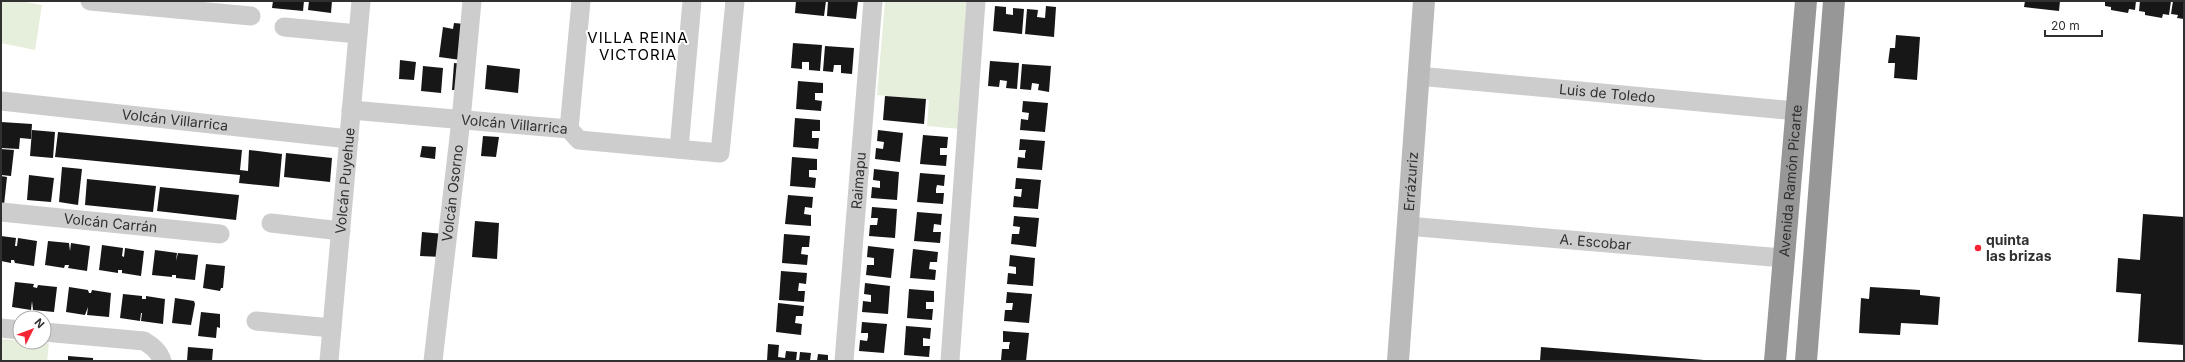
<svg xmlns="http://www.w3.org/2000/svg" width="2185" height="362" font-family="Inter,sans-serif">
<style>
.green{fill:#e6eedc}
.building{fill:#171717}
.lines{fill:none;stroke-linecap:round;stroke-linejoin:round}
.street{stroke:#cdcdcd;stroke-width:19}
.secondary{stroke:#bababa;stroke-width:22}
.highway{stroke:#979797;stroke-width:22}
.poi-dot{fill:#f42435;stroke:#fff;stroke-width:1.5}
.labels{text-anchor:middle;stroke-width:4;stroke-linejoin:round;paint-order:stroke}
.street-label{font-size:14px;fill:#303030;stroke:#fff}
.poi-label{font-size:14px;font-weight:bold;fill:#303030;stroke:#fff;text-anchor:start}
.neighbourhood-label{font-size:15px;letter-spacing:1px;fill:#000;stroke:#fff}
</style>
<rect width="100%" height="100%" fill="#fff"/>
<path class="green" d="M1 1H21L42 5 35 50 1 43Z
M885 1H971L960 129 927 126 929 100 877 95Z
M1 339 49 343 47 361H1Z"/>
<path class="building" d="M273 1H304L303 11 272 8Z
M309 1H332L331 13 308 10Z
M796 1H826L824 16 795 13Z
M828 1H858L856 19 827 16Z
M2025 1H2060L2059 11 2024 7Z
M2105 1H2136L2135 10 2129 9 2128 13 2111 10V7L2105 6Z
M2140 1H2171L2169 15 2163 14 2162 18 2145 15V12L2139 11Z
M2173 1H2184V19L2177 18 2178 15 2171 14Z
M995 6 1006 7V14L1013 15V8L1024 9 1022 34 993 31Z
M1046 6 1056 7 1054 37 1025 34 1027 9 1038 10 1037 17 1045 18Z
M454 23 465 24 461 60 439 57 443 27 453 29Z
M1896 35 1920 37 1917 80 1894 78 1895 63H1888L1890 48H1895Z
M793 43 822 45 820 71 809 70V62H802V69L791 68Z
M825 46 854 48 852 74 841 73V65H834L833 72 823 71Z
M400 60 416 62 414 80 399 79Z
M990 61 1019 63 1017 89 1006 88 1007 81 1000 80 999 87 988 86Z
M454 63 463 64 461 90H452Z
M1022 64 1051 66 1049 92 1038 90 1039 84 1032 83 1031 90 1020 89Z
M487 65 520 69 518 93 485 89Z
M423 66 443 68 441 93 421 91Z
M798 81 823 83V93H815V100L822 101 821 111 796 109Z
M885 96 926 99 924 124 883 120Z
M1023 101 1048 103 1045 132 1020 130 1021 119 1028 120 1029 113 1022 112Z
M795 118 820 120V131H812V138H819L818 149 793 147Z
M1 122 32 124 31 139 20 138 19 149 1 148Z
M32 130 55 132 53 158 30 156Z
M878 130 903 133 900 162 875 159 876 148 883 149 884 142 877 141Z
M58 132 242 150 240 170 248 171 249 150 282 154 279 187 239 183 240 175 55 157Z
M923 135 948 137 947 148H940V155H947L946 166 920 164Z
M483 136 499 137 496 157 481 156Z
M1020 139 1045 141 1042 170 1017 168 1018 157 1025 158V154L1026 150H1019Z
M422 146 436 147 435 159 420 157Z
M1 149 14 150 11 176 1 175Z
M286 153 332 158 330 182 284 177Z
M792 157 817 159V170H809V177L816 178 815 188 790 186Z
M62 167 82 169 78 205 59 202Z
M874 169 899 172 897 200 871 198 872 187 880 188V181L873 180Z
M920 173 945 175 944 186 937 185 936 189V193H944L943 204 917 202Z
M29 175 54 178 51 202 27 200Z
M1 176 7 177 4 205 1 204Z
M1016 178 1041 180 1038 209 1013 207 1014 196 1021 197 1022 189H1015Z
M87 179 156 186 153 212 85 205Z
M160 187 239 195 236 220 157 211Z
M788 195 813 197 812 208 805 207 804 214 811 215V226L785 224Z
M872 207 897 209 895 238 869 236 870 225H877L878 218H871Z
M917 212 942 214 941 225 934 224 933 232H941L940 243 914 241Z
M2143 214 2184 217V345L2138 342 2141 294 2116 292 2118 258 2140 260Z
M1014 216 1039 218 1036 247 1011 244 1012 234H1019L1020 227 1013 226Z
M475 221 499 223 497 259 472 257Z
M422 232 444 234 442 257 420 256Z
M784 234 810 236 809 247H802L801 254 808 255 807 265 782 263Z
M1 236 16 238 15 246H17L18 238 37 241 34 266 15 263 14 260H11V263L1 261Z
M48 241 69 243 70 251 71 243 90 246 87 271 68 268 69 265H65L64 268 45 265Z
M102 245 123 248 122 256 124 257 125 248 144 251 141 276 122 273V270H118V273L99 270Z
M868 246 894 249 891 278 866 275 867 265H874V258L867 257Z
M913 249 938 252 937 262H930L929 269 936 270 935 280 910 278Z
M155 250 177 253 176 261 178 253 198 255 195 280 176 278V275H172V277L152 275Z
M1010 255 1035 258 1033 286 1007 284 1008 273 1016 274V267L1009 266Z
M206 264 225 266 223 288H221L220 291 203 288Z
M781 271 807 273 806 284 799 283 798 291H805L804 302 779 300Z
M15 282 34 284 33 287 37 288 38 285 57 287 54 312 33 310 32 301 31 310 12 307Z
M865 283 890 286 888 314 862 312 863 301 871 302V295L864 294Z
M69 287 88 290 89 293H91L92 290 111 293 109 317 87 315 88 307 85 315 66 312Z
M1870 287 1920 290V295L1940 297 1938 325 1901 323 1900 335 1859 333 1861 298 1869 299Z
M909 289 934 291V302H926V309H933L932 320 907 318Z
M1007 292 1032 294 1029 323 1004 321 1005 310H1012L1013 303H1006Z
M123 294 142 296V299H146V296L165 299 163 324 141 321 142 313H141L140 321 120 318Z
M175 298 194 301 195 304 191 325 172 323Z
M778 303 804 306 803 316H796L795 323 802 324 801 335 776 332Z
M201 312 220 314V328L217 327 216 338 198 336Z
M862 322 887 324 884 353 859 351 860 340 867 341 868 337V333H861Z
M906 326 931 328 930 339 923 338V346H930L929 357 904 355Z
M1003 331 1029 333 1026 361 1001 360 1002 349H1009V346L1010 342H1003Z
M768 344 779 345 778 357 785 358 786 351 797 352 796 361H767Z
M188 347 213 349 212 361H187Z
M1541 347 1704 360V361H1540Z
M800 352 811 353 810 361H799Z
M818 354 828 355V361H817Z
M68 356 93 358V361H68Z"/>
<g class="lines">
<g class="street">
<path d="M90 1 251 16"/>
<path d="M284 27 358 34"/>
<path id="s1" d="M1418 76 1797 111"/>
<path id="s2" d="M1 101 349 139"/>
<path id="s3" d="M351 110 569 129 579 140 720 153 735 1"/>
<path d="M569 129 581 1"/>
<path d="M679 149 692 1"/>
<path id="s4" d="M1 212 220 234"/>
<path d="M271 223 341 231"/>
<path id="s5" d="M1407 226 1784 258"/>
<path d="M256 321 332 328"/>
<path d="M1 328 20 330"/>
<path d="M44 332 144 341C152 346 159 351 162 361"/>
<path id="s6" d="M329 361 361 1"/>
<path id="s7" d="M433 361 461 120 472 1"/>
<path id="s8" d="M844 361 873 1"/>
<path d="M950 361 976 1"/>
</g>
<path class="secondary" id="s9" d="M1398 361 1424 1"/>
<g class="highway">
<path id="s10" d="M1775 361 1806 1"/>
<path d="M1806 361 1834 1"/>
</g>
</g>
<circle class="poi-dot" cx="1978" cy="248" r="4"/>
<g class="labels">
<g class="street-label">
<text dy="5" stroke="none"><textPath href="#s1" startOffset="190">Luis de Toledo</textPath></text>
<text dy="5" stroke="none"><textPath href="#s2" startOffset="175">Volcán Villarrica</textPath></text>
<text dy="5" stroke="none"><textPath href="#s3" startOffset="164">Volcán Villarrica</textPath></text>
<text dy="5" stroke="none"><textPath href="#s6" startOffset="181">Volcán Puyehue</textPath></text>
<text dy="5" stroke="none"><textPath href="#s8" startOffset="181">Raimapu</textPath></text>
<text dy="5" stroke="none"><textPath href="#s9" startOffset="180">Errázuriz</textPath></text>
<text dy="5" stroke="none"><textPath href="#s10" startOffset="181">Avenida Ramón Picarte</textPath></text>
<text dy="5" stroke="none"><textPath href="#s7" startOffset="169">Volcán Osorno</textPath></text>
<text dy="5" stroke="none"><textPath href="#s4" startOffset="110">Volcán Carrán</textPath></text>
<text dy="5" stroke="none"><textPath href="#s5" startOffset="189">A. Escobar</textPath></text>
</g>
<g class="poi-label">
<text x="1986" y="245">quinta<tspan x="1986" dy="16">las brizas</tspan></text>
</g>
<g class="neighbourhood-label">
<text x="638" y="43">VILLA REINA<tspan x="638" dy="17">VICTORIA</tspan></text>
</g>
</g>
<rect width="2185" height="362" fill="none" stroke="#303030" stroke-width="4"/>
<g transform="translate(32 330) rotate(48)"><circle r="19" fill="#ffffff" stroke="#acacac"/>
<path d="M0-3L7 15L0 10L-7 15Z" fill="#f42435"/>
<text y="-6" font-size="11" font-weight="bold" text-anchor="middle" fill="#303030">N</text>
</g>
<path d="M2045 30v6h57v-6" fill="none" stroke="#303030" stroke-width="2"/>
<text x="2051" y="30" font-size="12" fill="#303030" stroke="#ffffff" stroke-width="3" paint-order="stroke">20 m</text>
</svg>
